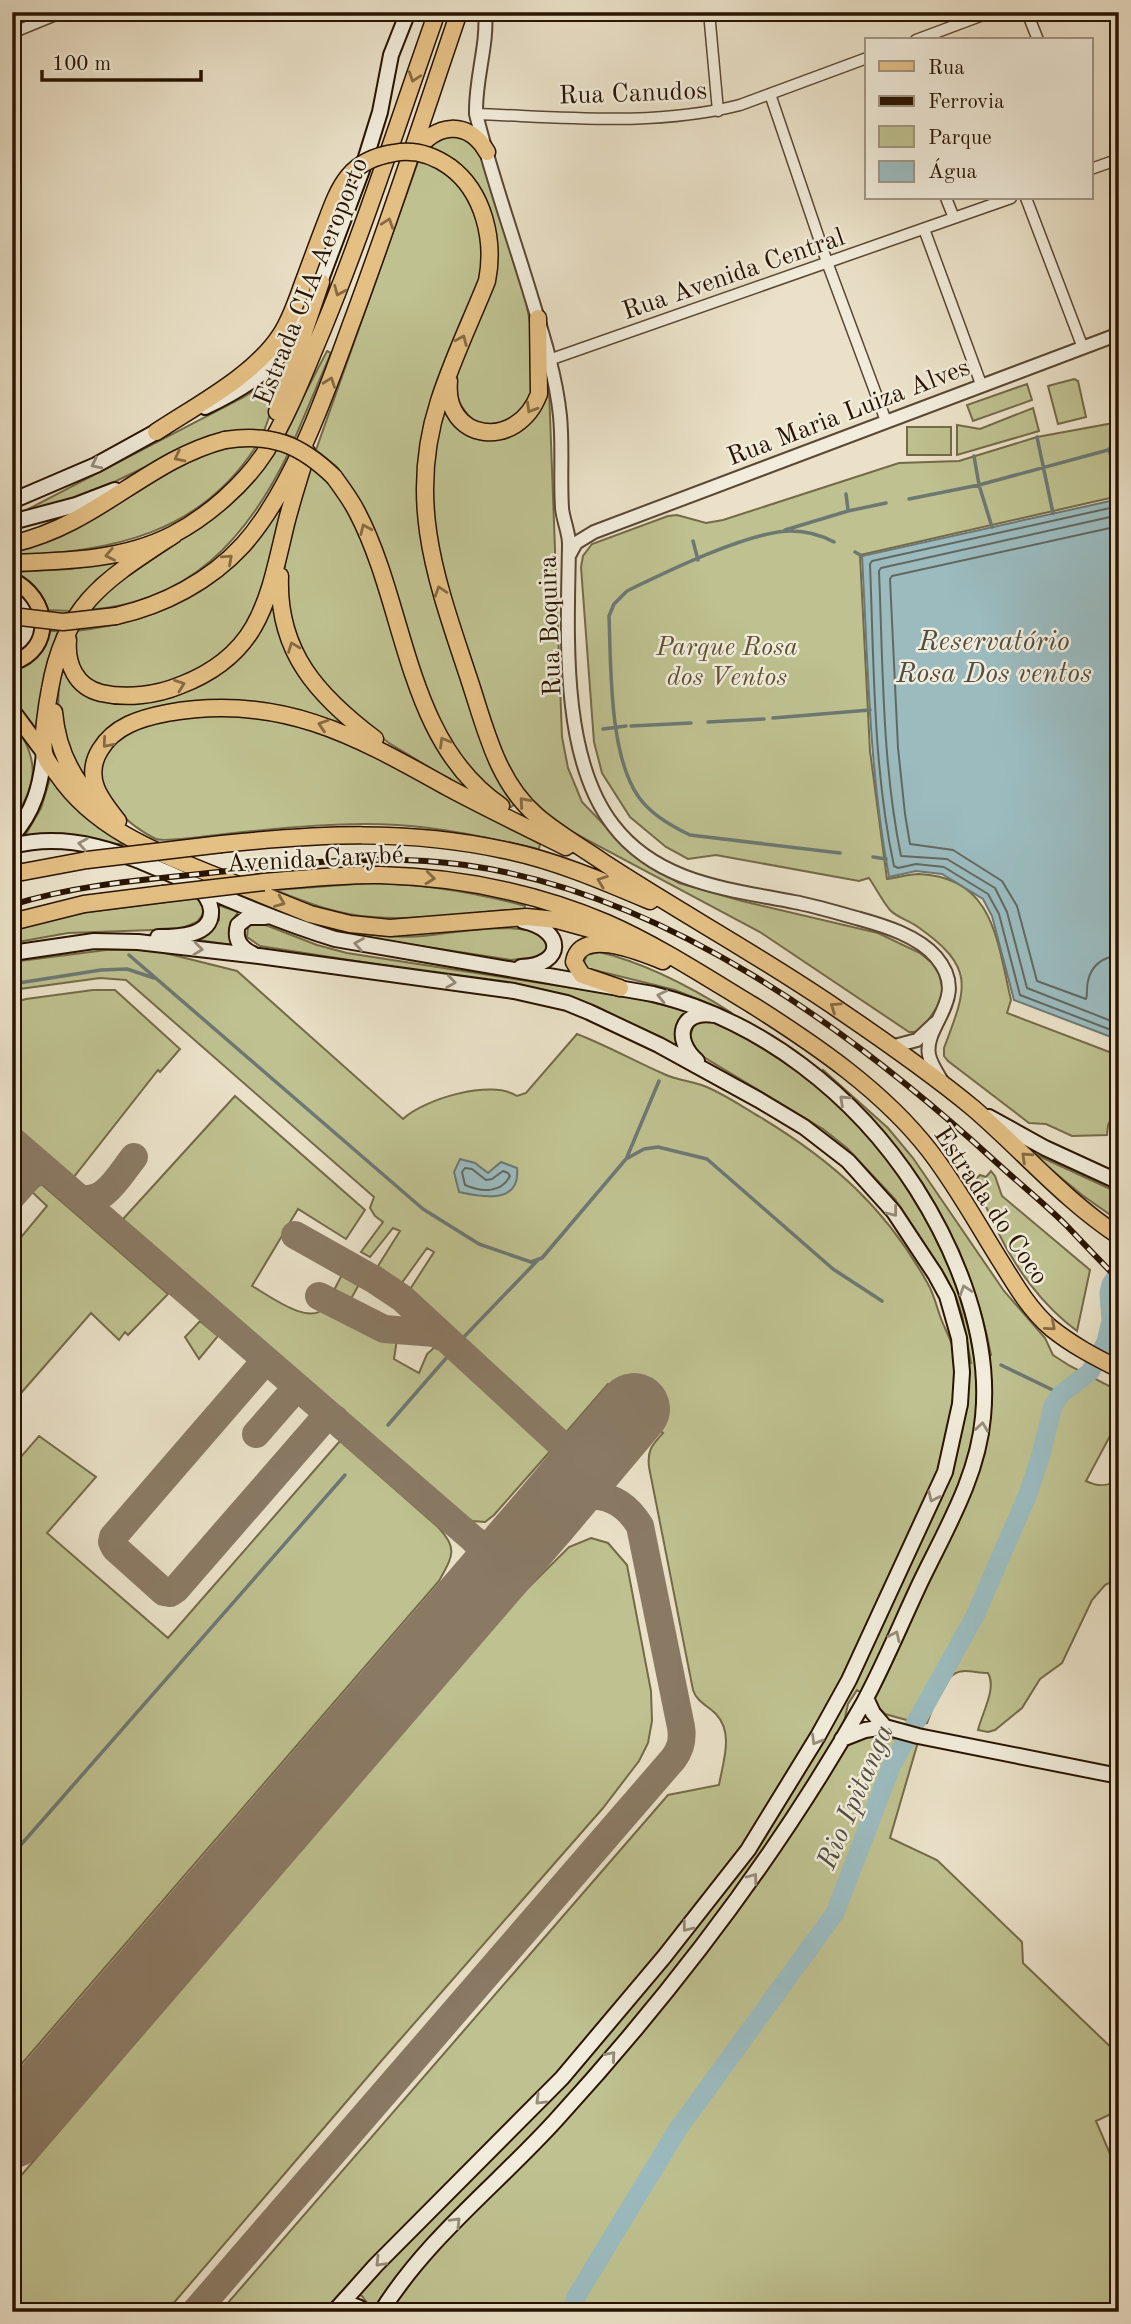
<svg xmlns="http://www.w3.org/2000/svg" width="1131" height="2324" font-family="'Old Standard TT',serif">
<style>
.green{fill:#bfc190;stroke:#746a48;stroke-width:2}
.water{fill:#9bbbbf;stroke:#6d7873;stroke-width:2}
.lines{fill:none;stroke-linecap:round;stroke-linejoin:round}
.shore{stroke:#626860;stroke-width:2}
.stream{stroke:#6d7873;stroke-width:3.5}
.river{stroke:#9bbbbf;stroke-width:19}
.taxiway{stroke:#8a7a64;stroke-width:28}
.runway{stroke:#8a7a64;stroke-width:72}
.minor-casing{stroke:#594733;stroke-width:13}
.tertiary-casing{stroke:#594733;stroke-width:16}
.secondary-casing{stroke:#291401;stroke-width:18}
.primary-casing{stroke:#291401;stroke-width:18}
.trunk-casing{stroke:#291401;stroke-width:19}
.minor{stroke:#f1ecdb;stroke-width:10}
.tertiary{stroke:#f1ecdb;stroke-width:12}
.secondary{stroke:#f1ecdb;stroke-width:14}
.primary{stroke:#e5c084;stroke-width:14}
.trunk{stroke:#e5c084;stroke-width:16}
.rail-casing{stroke:#291401;stroke-width:6}
.rail{stroke:#f1ecdb;stroke-width:3.5;stroke-dasharray:10;stroke-linecap:butt}
.trunk-bridge-casing{stroke:#291401;stroke-width:19;stroke-linecap:butt}
.trunk-bridge{stroke:#e5c084;stroke-width:16}
.oneway{stroke:#876a42}
.oneway2{stroke:#978b79}
.labels{text-anchor:middle;stroke-width:5;stroke-linejoin:round;paint-order:stroke}
.street-label{font-size:26px;fill:#291401;stroke:#f1ecdb}
.park-label{font-size:26px;font-style:italic;fill:#5e5133;stroke:#f1ecdb}
.water-label{font-size:28px;font-style:italic;fill:#514e44;stroke:#f1ecdb}
</style>
<rect width="100%" height="100%" fill="#eae1c8"/>
<filter id="stains"><feTurbulence type="fractalNoise" baseFrequency=".00286" numOctaves="4"/><feColorMatrix values="0 0 0 0 .2 0 0 0 0 .09 0 0 0 0 .02 0 0 0 .5 -.17"/></filter>
<radialGradient id="worn" r=".72"><stop offset=".6" stop-color="#630" stop-opacity="0"/><stop offset="1" stop-color="#630" stop-opacity=".3"/></radialGradient>
<path class="green" d="M459 134 479 148C494 197 561 370 524 409 513 420 497 429 482 424 475 422 469 417 465 411 438 378 479 331 488 297 490 289 488 279 487 271 486 248 485 225 484 202L423 146 427 142Z
M419 159 445 171 468 194 483 238 482 275 450 354 421 524 515 804 511 807C449 766 427 694 404 627 388 584 372 540 356 496L337 467 316 450Z
M327 351 331 353 295 438 284 434Z
M291 355 263 434 193 444 85 496 13 517 242 398 262 386Z
M1074 379 1078 381 1086 417 1058 424 1048 386Z
M1027 384 1032 400 973 421 967 405Z
M544 389H549L562 737 568 768 582 802 634 856 679 883 742 901 878 933 920 953 932 963 939 974 943 990 939 1004 923 1028 915 1032H909L760 932 561 826C546 814 529 802 518 786 496 751 483 707 470 667 456 623 441 579 434 533 428 489 435 448 444 406L490 437Z
M1033 408 1039 431 957 455V425L980 429Z
M1119 422V496L860 555 870 751 887 879C897 878 908 874 919 874 994 877 997 941 1011 1000L1007 1013 1112 1053 1110 1082 1119 1103 1108 1125 1107 1135 1072 1136 1046 1124 1029 1123 948 1061 944 1056V1048C967 987 976 968 918 927 910 921 896 917 890 910 882 901 876 888 869 878L859 881 716 855 688 859 666 847 630 817 602 773 594 742 581 567 583 556 592 544 668 516 677 515 706 523 723 520 899 463 959 461 1037 437Z
M907 427H951V455H907Z
M232 445H257C199 535 113 551 12 556V551L180 463Z
M276 447 289 452C247 539 189 603 87 610L102 593 220 513 236 498Z
M310 467C332 477 344 505 356 525L467 786 465 789 389 743 354 717 314 677 286 612 284 578 286 553Z
M286 497 267 584 241 637 195 676 140 691 102 687 79 673 73 645 75 631C172 620 238 583 286 497Z
M122 561 96 580 70 611 46 610C41 591 30 582 12 574V572L71 569Z
M272 599 340 722 262 705 113 729 91 789 75 770 58 712 59 677 62 667 82 690 195 685Z
M47 631H58L44 679 38 732 12 698V668Z
M242 714 328 731 540 844 539 849C493 839 446 828 398 825 343 822 289 827 234 833 220 834 165 843 156 839 123 823 78 781 112 746 116 741 121 735 127 732 163 715 203 716 242 714Z
M12 720C39 758 40 782 12 822Z
M53 778C74 807 96 826 126 844 110 846 97 838 81 836 63 834 46 836 28 837L26 834 41 808 50 779Z
M370 883C423 884 474 892 525 906L524 909C474 912 424 921 373 917 339 915 307 903 275 890Z
M243 893C280 907 319 927 359 933 380 936 402 938 423 936 443 935 556 911 546 952L537 957 511 960 336 933 286 916 237 894Z
M197 898 204 907V913L197 922 180 929 68 933 12 943V931L55 918 88 912Z
M218 905 238 912 230 925 231 945 198 940 219 920Z
M254 923 263 924 317 945 347 953 631 997 687 1011 677 1028V1047L597 1007 547 991 260 946 247 937 248 927Z
M149 949 237 971 403 1119C424 1099 491 1079 517 1096L526 1093 577 1034C608 1046 634 1061 664 1074 678 1081 695 1081 709 1088 727 1096 743 1107 760 1117 833 1161 886 1208 928 1284 936 1298 938 1315 945 1328 951 1341 956 1353 959 1367L971 1363 962 1315 956 1297 946 1277 895 1199 847 1148 823 1129 697 1053 689 1039 694 1025C713 1013 734 1031 752 1041 871 1107 953 1227 975 1362L991 1355C970 1243 907 1145 821 1072L823 1070 888 1128 913 1158 1004 1291 1045 1338 1053 1355 1070 1366 1119 1391V1419L1086 1481C1098 1487 1108 1487 1119 1479V1578L1105 1585 1092 1600 1062 1663 1040 1679 1022 1708 995 1730 988 1732 978 1730C982 1713 997 1688 988 1673 980 1673 972 1671 965 1671 941 1671 934 1707 927 1723L921 1724 885 1714 870 1698 857 1690 848 1704 844 1722 845 1725C863 1730 887 1745 905 1736L918 1742 890 1838 937 1860 1022 1942 1023 1963 1119 2055V2090L1113 2113 1096 2121 1119 2175V2312H374L362 2296 347 2290 340 2293 323 2312H220L668 1795 719 1785C723 1762 734 1733 716 1714 707 1705 697 1702 693 1690L649 1467C647 1450 652 1445 663 1433L608 1384 563 1436H560L451 1338 423 1306 407 1294 434 1252 427 1248 401 1284 378 1266 400 1231 393 1228 370 1257 361 1252 383 1222 375 1216 370 1208 374 1197 126 980 100 978 12 990V962L106 950Z
M599 952C646 963 691 987 732 1013L675 990 586 968 584 962 587 955Z
M93 990H115L180 1049 160 1072 158 1070 73 1178 12 1126V1003L26 999Z
M235 1096 365 1210 346 1239 298 1209 252 1286C270 1296 311 1328 326 1306L380 1336 397 1339 394 1359 419 1373 427 1354 437 1345 441 1346 552 1446 553 1448 494 1515 485 1522 472 1521 459 1511 124 1221V1218Z
M1030 1152 1119 1193V1221L1082 1195Z
M991 1171 995 1176 1002 1196 1090 1270 1077 1331C1043 1306 1015 1268 997 1230 989 1214 983 1198 973 1182L980 1175 986 1177Z
M35 1181 39 1182 168 1294 128 1335 125 1332 119 1340 91 1313 22 1392 12 1383V1248L47 1206 30 1190V1187Z
M346 1267 362 1279 347 1306 331 1296Z
M200 1321 218 1336 199 1359 185 1337Z
M39 1436 96 1477 47 1533 168 1638 340 1441 438 1527C459 1549 452 1557 439 1581L12 2075V1467Z
M591 1538 608 1543 627 1565 651 1691 652 1721 648 1743 639 1761 603 1808 383 2059 166 2312H12V2186L520 1596 569 1547Z"/>
<path class="water" d="M1119 499V977L1113 988 1119 992V1040L1014 1000 992 916 983 899 942 874 916 871 889 877C869 771 868 663 862 556Z
M460 1159 475 1163 488 1173 501 1162 517 1168C521 1205 481 1197 459 1192L454 1172Z"/>
<g class="lines">
<path class="shore" d="M1119 506 872 561 870 564C874 664 873 768 894 866L898 868 916 864 944 867 988 894 999 914 1020 995 1119 1033
M1119 515 881 568 879 571C883 665 882 763 901 856L947 859 995 888 1007 912 1027 988 1119 1024
M1119 526 892 576 890 579 898 748 905 814 910 844 953 850 1002 881 1017 906 1037 981 1086 999C1088 993 1086 988 1088 981 1091 966 1103 956 1119 956
M465 1168 472 1169 486 1180 492 1179 503 1171 508 1173 510 1176C501 1194 481 1192 465 1185L462 1172Z"/>
<path class="stream" d="M1037 437 1053 513
M1109 449 1119 485
M974 456 979 485 992 527
M846 494 848 510
M909 499 979 485 1119 447
M785 530 848 511 886 503
M693 541 698 560
M834 542C821 535 806 531 791 531 750 531 666 572 627 591L614 604 609 616C611 666 609 754 638 796 650 814 671 826 690 835L840 853
M855 552 862 556
M773 718 870 710
M708 722 764 719
M631 726 691 723
M603 729 626 726
M873 857 886 859
M129 955 423 1209 479 1244 531 1262 542 1258 626 1159 644 1149 658 1147 707 1159 833 1269 882 1301
M12 984 101 970 127 969 154 978
M627 1157 659 1081
M459 1342 537 1261
M1001 1365 1061 1394
M388 1425 448 1356
M12 1855 345 1475"/>
<path class="river" d="M572 2312 576 2297 678 2129 835 1913 891 1767 975 1616 1028 1494 1041 1455 1053 1406 1061 1394 1090 1372 1106 1342 1111 1321 1109 1293 1111 1284 1119 1273"/>
<path class="taxiway" d="M12 1140 473 1539C490 1552 506 1552 524 1539
M12 1196C23 1185 34 1165 50 1173
M76 1196C102 1210 120 1174 134 1157
M295 1235 375 1280 402 1298 567 1450 578 1462 582 1470 579 1474
M319 1296 384 1329 435 1333 442 1337
M272 1365 265 1364 260 1367 113 1537 112 1542 115 1548 164 1592 170 1593 176 1589 323 1420 328 1417 335 1419
M256 1434 290 1395 296 1391 303 1392
M473 1539C487 1553 495 1567 484 1586
M195 2312 674 1758C681 1748 683 1739 681 1727L640 1526C616 1486 576 1489 544 1516"/>
<path class="runway" d="M12 2132 544 1516 634 1409"/>
<g class="minor-casing">
<path id="minor" d="M709 12 718 111
M1027 12 1038 40
M12 33 63 12
M916 40 991 12
M770 94 827 262 886 421
M476 114C562 117 654 127 740 105L867 58
M1091 169 1119 159
M946 198 954 218
M1026 198 1083 348
M924 229 981 384
M549 360 1011 198"/>
</g>
<g class="tertiary-casing">
<path id="tertiary" d="M485 12C488 46 475 78 476 114 491 175 513 236 531 296 543 335 556 376 560 416 563 446 560 477 562 508 563 520 569 532 569 544 568 628 559 755 613 825 657 883 728 889 794 902 816 906 838 913 860 919 885 926 918 936 936 957 971 998 923 1024 929 1055 931 1065 938 1074 943 1083
M570 554 576 543 594 532 1119 334
M891 1047 917 1040 935 1023"/>
</g>
<g class="secondary-casing">
<path id="secondary" d="M317 290 362 170 380 112 391 55 408 12
M205 407C247 387 282 365 303 321
M12 501 96 465 165 427
M12 522 76 505 115 490
M12 836C34 812 41 785 44 753
M12 846C77 829 133 858 191 883 238 904 286 924 335 939L653 994C761 1020 856 1095 916 1188 958 1254 991 1338 983 1417 978 1476 946 1529 921 1581 902 1621 885 1663 864 1702 779 1853 673 1992 556 2120 498 2184 427 2238 381 2312
M158 937C176 937 213 937 211 910 210 900 204 893 197 887
M12 953 94 941 138 942 259 956 514 991 567 1003 589 1012 659 1045 759 1100 804 1127 848 1161 894 1212 935 1274 947 1296 959 1338 962 1372 960 1404 945 1472 849 1680 818 1736 748 1850 664 1957 562 2078 376 2265 334 2312
M253 954C240 948 234 939 238 925L248 917H265
M521 967C565 965 565 930 523 921
M697 1061C672 1039 681 1009 714 1015
M989 1117 1045 1148 1119 1182
M866 1698 873 1713 885 1727
M842 1739 865 1730 885 1727 918 1736 1119 1776
M336 2311C346 2304 356 2303 365 2312"/>
</g>
<g class="primary-casing">
<path id="primary" d="M12 580C49 597 56 649 12 663
M12 710 44 753"/>
</g>
<g class="trunk-casing">
<path id="trunk" d="M415 153C435 123 468 119 487 152
M450 167C484 192 495 241 487 281 471 321 452 360 439 401 405 505 439 587 471 685 486 731 498 783 537 816 558 834 583 848 606 864 684 915 766 959 842 1012 886 1042 932 1074 973 1108 1022 1150 1064 1200 1119 1236
M449 381C443 441 517 452 539 394L538 318
M277 412 321 282
M156 432C197 405 255 375 281 334 292 317 298 296 305 278
M334 477C342 488 351 500 357 512 407 607 405 741 501 806
M175 534C107 579 65 602 50 689 47 704 42 738 44 752 45 760 53 769 58 775 94 828 154 851 211 874 244 887 277 901 310 914L350 924 390 928 526 917 557 920 619 937
M12 544C33 539 54 531 73 521 125 494 167 455 225 440
M12 563C67 561 123 560 172 535 207 517 245 484 266 451 289 414 305 371 322 331 365 227 399 119 437 12
M280 576C277 652 318 696 375 739
M116 616C164 605 210 581 243 545 292 490 325 396 350 327 389 223 423 118 459 12
M68 640C66 664 76 687 101 693 127 699 157 695 181 685 261 654 268 599 286 524 292 500 300 476 307 452
M54 712C57 748 72 779 97 804
M118 821C101 800 83 778 100 750 114 726 141 718 167 713 279 693 354 735 447 787 486 808 526 827 566 847
M222 844C318 834 408 829 504 850 554 860 603 881 650 901
M12 874 87 860
M264 882C303 879 341 874 380 875 457 877 536 893 607 923 659 946 706 977 754 1006 817 1046 883 1091 929 1150 957 1186 979 1227 1003 1265 1017 1288 1031 1311 1051 1328 1072 1345 1095 1357 1119 1369
M12 922 84 904 163 894
M620 988 582 975 574 962C580 926 642 953 663 961"/>
</g>
<use href="#minor" class="minor"/>
<use href="#tertiary" class="tertiary"/>
<use href="#secondary" class="secondary"/>
<use href="#primary" class="primary"/>
<use href="#trunk" class="trunk"/>
<g class="rail-casing">
<path id="rail" d="M12 905C81 883 156 879 228 871 306 862 387 854 465 865 665 893 852 1030 997 1163 1020 1184 1045 1204 1067 1226 1084 1244 1101 1262 1119 1280"/>
</g>
<use href="#rail" class="rail"/>
<g class="trunk-bridge-casing">
<path id="trunk-bridge" d="M305 278C312 259 319 240 326 222 340 184 350 160 394 153 414 149 433 155 450 167
M225 440C271 433 300 444 334 477
M12 616 63 622 116 616
M87 860 222 844
M163 894 264 882"/>
</g>
<use href="#trunk-bridge" class="trunk-bridge"/>
</g>
<defs><path id="oneway-chevron" d="M-2-3.5L2.5 0L-2 3.5" fill="none" stroke-width="1.6" stroke-linecap="round" stroke-linejoin="round" transform="scale(1.75)"/></defs>
<g class="oneway">
<use href="#oneway-chevron" transform="translate(414 77) rotate(109)"/>
<use href="#oneway-chevron" transform="translate(388 223) rotate(-71)"/>
<use href="#oneway-chevron" transform="translate(339 291) rotate(113)"/>
<use href="#oneway-chevron" transform="translate(462 340) rotate(-67)"/>
<use href="#oneway-chevron" transform="translate(330 382) rotate(-70)"/>
<use href="#oneway-chevron" transform="translate(531 408) rotate(121)"/>
<use href="#oneway-chevron" transform="translate(179 457) rotate(153)"/>
<use href="#oneway-chevron" transform="translate(365 529) rotate(-114)"/>
<use href="#oneway-chevron" transform="translate(110 555) rotate(169)"/>
<use href="#oneway-chevron" transform="translate(228 559) rotate(-42)"/>
<use href="#oneway-chevron" transform="translate(440 591) rotate(-108)"/>
<use href="#oneway-chevron" transform="translate(293 647) rotate(-111)"/>
<use href="#oneway-chevron" transform="translate(180 685) rotate(-20)"/>
<use href="#oneway-chevron" transform="translate(323 725) rotate(-162)"/>
<use href="#oneway-chevron" transform="translate(444 742) rotate(-120)"/>
<use href="#oneway-chevron" transform="translate(107 743) rotate(131)"/>
<use href="#oneway-chevron" transform="translate(524 802) rotate(-131)"/>
<use href="#oneway-chevron" transform="translate(430 878) rotate(6)"/>
<use href="#oneway-chevron" transform="translate(602 881) rotate(-160)"/>
<use href="#oneway-chevron" transform="translate(280 902) rotate(22)"/>
<use href="#oneway-chevron" transform="translate(835 1007) rotate(-146)"/>
<use href="#oneway-chevron" transform="translate(1026 1157) rotate(-137)"/>
<use href="#oneway-chevron" transform="translate(1051 1326) rotate(41)"/>
</g>
<g class="oneway2">
<use href="#oneway-chevron" transform="translate(96 464) rotate(154)"/>
<use href="#oneway-chevron" transform="translate(83 844) rotate(-171)"/>
<use href="#oneway-chevron" transform="translate(359 944) rotate(-170)"/>
<use href="#oneway-chevron" transform="translate(198 949) rotate(7)"/>
<use href="#oneway-chevron" transform="translate(451 982) rotate(8)"/>
<use href="#oneway-chevron" transform="translate(662 996) rotate(-167)"/>
<use href="#oneway-chevron" transform="translate(844 1100) rotate(-137)"/>
<use href="#oneway-chevron" transform="translate(893 1212) rotate(52)"/>
<use href="#oneway-chevron" transform="translate(965 1290) rotate(-108)"/>
<use href="#oneway-chevron" transform="translate(982 1427) rotate(-82)"/>
<use href="#oneway-chevron" transform="translate(933 1497) rotate(115)"/>
<use href="#oneway-chevron" transform="translate(895 1636) rotate(-65)"/>
<use href="#oneway-chevron" transform="translate(816 1740) rotate(121)"/>
<use href="#oneway-chevron" transform="translate(753 1878) rotate(-53)"/>
<use href="#oneway-chevron" transform="translate(687 1927) rotate(128)"/>
<use href="#oneway-chevron" transform="translate(611 2056) rotate(-49)"/>
<use href="#oneway-chevron" transform="translate(540 2100) rotate(135)"/>
<use href="#oneway-chevron" transform="translate(456 2222) rotate(-46)"/>
<use href="#oneway-chevron" transform="translate(380 2262) rotate(134)"/>
</g>
<g class="labels">
<g class="street-label">
<text transform="translate(633 92) rotate(-2)" y="9">Rua Canudos</text>
<text transform="translate(733 273) rotate(-19)" y="9">Rua Avenida Central</text>
<text transform="translate(310 281) rotate(-68)" y="9">Estrada CIA Aeroporto</text>
<text transform="translate(848 411) rotate(-21)" y="9">Rua Maria Luiza Alves</text>
<text transform="translate(549 626) rotate(-92)" y="9">Rua Boquira</text>
<text transform="translate(315 858) rotate(-3)" y="9">Avenida Carybé</text>
<text transform="translate(992 1205) rotate(56)" y="9">Estrada do Coco</text>
</g>
<g class="park-label">
<text x="727" y="655">Parque Rosa<tspan x="727" dy="30">dos Ventos</tspan></text>
</g>
<g class="water-label">
<text x="994" y="650">Reservatório<tspan x="994" dy="32">Rosa Dos ventos</tspan></text>
<text transform="translate(854 1796) rotate(-67)" y="10">Rio Ipitanga</text>
</g>
</g>
<rect width="1131" height="2324" fill="none" stroke="#eae1c8" stroke-width="42"/>
<rect x="14" y="14" width="1103" height="2296" fill="none" stroke="#291401" stroke-width="3.5"/>
<rect x="21" y="21" width="1089" height="2282" fill="none" stroke="#291401" stroke-width="2"/>
<rect x="865" y="38" width="228" height="161" fill="#f1ecdb" stroke="#a19684" stroke-width="2"/>
<rect x="879" y="61" width="35" height="10" fill="#e5c084" stroke="#a19684" stroke-width="2"/>
<text x="928" y="74" font-size="21" fill="#291401">Rua</text>
<rect x="879" y="96" width="35" height="10" fill="#291401" stroke="#a19684" stroke-width="2"/>
<text x="928" y="108" font-size="21" fill="#291401">Ferrovia</text>
<rect x="879" y="126" width="35" height="21" fill="#bfc190" stroke="#a19684" stroke-width="2"/>
<text x="928" y="144" font-size="21" fill="#291401">Parque</text>
<rect x="879" y="161" width="35" height="21" fill="#9bbbbf" stroke="#a19684" stroke-width="2"/>
<text x="928" y="178" font-size="21" fill="#291401">Água</text>
<path d="M42 70v10h159v-10" fill="none" stroke="#291401" stroke-width="3.5"/>
<text x="52" y="70" font-size="21" fill="#291401" stroke="#f1ecdb" stroke-width="5" paint-order="stroke">100 m</text>
<rect width="100%" height="100%" filter="url(#stains)"/>
<rect width="100%" height="100%" fill="url(#worn)"/>
</svg>
